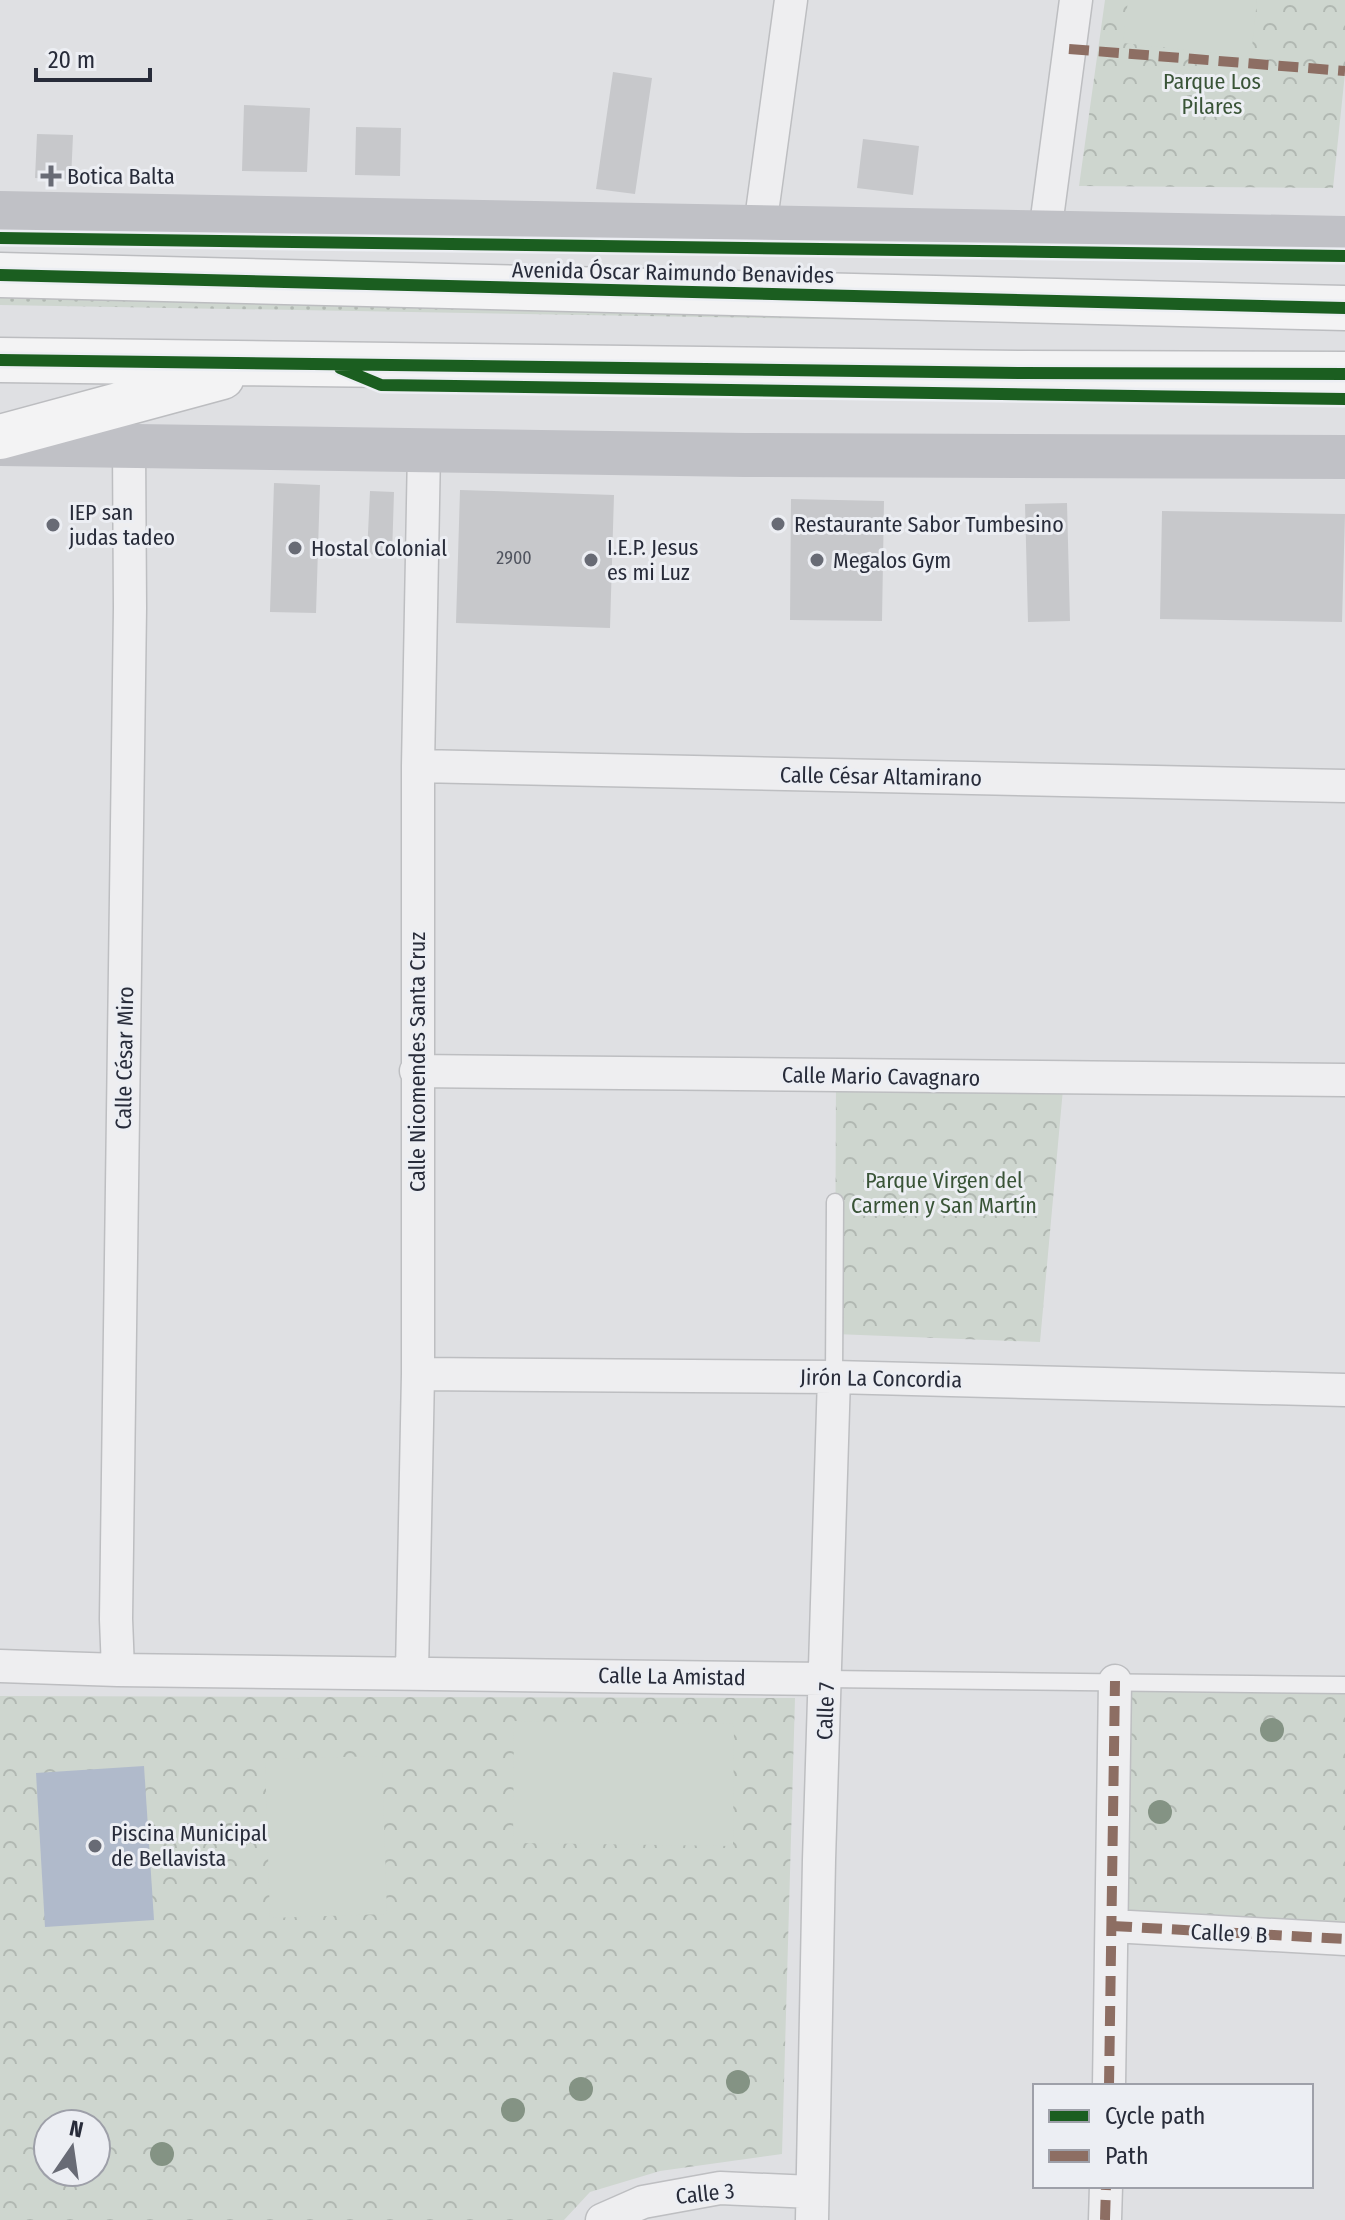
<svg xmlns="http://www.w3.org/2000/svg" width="1345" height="2220" font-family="'Fira Sans Condensed',sans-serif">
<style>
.grass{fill:url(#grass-dots)}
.park{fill:url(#park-crowns);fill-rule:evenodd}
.pitch{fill:#ced6cf}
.water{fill:#b0bacb}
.building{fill:#c7c8cb}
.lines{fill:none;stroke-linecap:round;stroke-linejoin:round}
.lane-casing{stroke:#bdbec1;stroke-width:19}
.street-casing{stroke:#bdbec1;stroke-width:35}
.primary-casing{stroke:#bcbdc0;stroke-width:47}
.lane{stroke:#eeeef0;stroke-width:16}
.street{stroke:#eeeef0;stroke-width:32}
.secondary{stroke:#c0c1c6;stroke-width:44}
.primary{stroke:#f3f3f4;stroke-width:44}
.quiet{stroke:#8d6e63;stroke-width:10;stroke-dasharray:20 10;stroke-linecap:butt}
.cycleway-casing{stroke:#eceef3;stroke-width:17}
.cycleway{stroke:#1b5e20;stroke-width:12}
.tree{fill:#849384}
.poi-dot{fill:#686b75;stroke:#eceef3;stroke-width:3}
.labels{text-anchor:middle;stroke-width:6;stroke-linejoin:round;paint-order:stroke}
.number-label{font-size:18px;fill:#50545f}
.park-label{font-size:22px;fill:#395437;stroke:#eceef3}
.poi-label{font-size:22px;fill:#282c3a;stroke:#eceef3;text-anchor:start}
.street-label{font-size:22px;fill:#282c3a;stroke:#eceef3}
</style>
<defs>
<pattern id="grass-dots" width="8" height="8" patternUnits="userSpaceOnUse" patternTransform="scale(2)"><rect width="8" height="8" fill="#ced6cf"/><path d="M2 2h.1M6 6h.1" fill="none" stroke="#b1b8b2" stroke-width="1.8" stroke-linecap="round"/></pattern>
<pattern id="park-crowns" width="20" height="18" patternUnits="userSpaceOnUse" patternTransform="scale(2)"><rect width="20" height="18" fill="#ced6cf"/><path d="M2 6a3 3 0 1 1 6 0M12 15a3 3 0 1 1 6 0" fill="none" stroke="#b1b8b2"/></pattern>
</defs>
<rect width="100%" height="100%" fill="#dfe0e3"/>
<path class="grass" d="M0 284 1345 328 0 305Z"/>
<path class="park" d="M1105 0H1345V73L1333 188 1079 186Z
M836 1076 1064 1078 1040 1342 835 1334Z
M1118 1679 1345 1687V1929L1110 1921Z
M0 1696 795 1698 782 2154 660 2171 590 2192 564 2220H0ZM48 2124H96V2172H48Z"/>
<path class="pitch" d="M1128 0H1257L1251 57 1123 43Z
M514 1721 734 1724 733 1846 513 1843Z
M382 1756 387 1914 270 1918 265 1759Z"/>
<path class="water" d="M144 1766 154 1920 45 1927 36 1773Z"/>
<path class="building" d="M613 72 652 78 635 194 596 189Z
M244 105 310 108 307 172 242 171Z
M356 127 401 128 400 176 355 175Z
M37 134 73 135 71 180 35 178Z
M863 139 919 146 913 195 857 188Z
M274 483 320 485 316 613 270 612Z
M460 490 614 495 610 628 456 623Z
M370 491 394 492 392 556 367 554Z
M791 499 884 501 882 621 790 620Z
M1067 503 1070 621 1028 622 1025 504Z
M1162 511 1345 514 1342 622 1160 619Z"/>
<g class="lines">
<g class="lane-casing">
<path id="lane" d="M834 1377 835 1202
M826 1679 1345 1685"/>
</g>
<g class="street-casing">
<path id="street" d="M760 227 791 0
M1045 233 1076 0
M418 766 1345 786
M416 1071 1345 1080
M418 1374 834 1377 1345 1390
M0 1666 118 1670 826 1679
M118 1670 116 1619 130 608 129 445
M412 1672 418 1374V766L424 451
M1112 1926 1345 1939
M1109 2086 1115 1681
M602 2220 643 2202 720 2188 812 2192
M812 2220 819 1860 834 1377
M1105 2220 1106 2186"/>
</g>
<g class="primary-casing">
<path id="primary" d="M0 275 1345 308
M0 360 1021 373 1345 374
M0 437 222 377"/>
</g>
<use href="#lane" class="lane"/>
<use href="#street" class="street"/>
<path class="secondary" d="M0 213 1345 238
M0 444 745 455 1345 457"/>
<use href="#primary" class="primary"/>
<path class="quiet" d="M1069 49 1345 71
M1112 1926 1345 1939
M1109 2086 1115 1681
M1105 2220 1106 2186"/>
<g class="cycleway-casing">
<path id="cycleway" d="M0 238 1345 256
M0 275 1345 308
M0 360 1021 373 1345 374
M340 368 381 385 1345 399"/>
</g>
<use href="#cycleway" class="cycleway"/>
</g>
<g class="tree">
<circle cx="1272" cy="1730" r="12"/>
<circle cx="1160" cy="1812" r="12"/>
<circle cx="738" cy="2082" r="12"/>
<circle cx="581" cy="2089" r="12"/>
<circle cx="513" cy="2110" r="12"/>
<circle cx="162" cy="2154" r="12"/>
</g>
<g class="poi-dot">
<path d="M47 164h8v8h8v8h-8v8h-8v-8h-8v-8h8z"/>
<circle cx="778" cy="524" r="8"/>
<circle cx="53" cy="525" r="8"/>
<circle cx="295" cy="548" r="8"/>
<circle cx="591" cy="560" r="8"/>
<circle cx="817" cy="560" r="8"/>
<circle cx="95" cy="1846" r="8"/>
</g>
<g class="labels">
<g class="number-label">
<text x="514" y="564">2900</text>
</g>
<g class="park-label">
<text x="1212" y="89">Parque Los<tspan x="1212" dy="25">Pilares</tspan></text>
<text x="944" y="1188">Parque Virgen del<tspan x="944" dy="25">Carmen y San Martín</tspan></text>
</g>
<g class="poi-label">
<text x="67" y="184">Botica Balta</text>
<text x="69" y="520">IEP san<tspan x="69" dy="25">judas tadeo</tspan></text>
<text x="794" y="532">Restaurante Sabor Tumbesino</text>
<text x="607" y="555">I.E.P. Jesus<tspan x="607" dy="25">es mi Luz</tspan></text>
<text x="311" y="556">Hostal Colonial</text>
<text x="833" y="568">Megalos Gym</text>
<text x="111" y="1841">Piscina Municipal<tspan x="111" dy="25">de Bellavista</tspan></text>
</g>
<g class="street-label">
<text transform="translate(673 272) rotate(1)" y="8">Avenida Óscar Raimundo Benavides</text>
<text transform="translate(881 776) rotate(1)" y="8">Calle César Altamirano</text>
<text transform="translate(124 1058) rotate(-89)" y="8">Calle César Miro</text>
<text transform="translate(417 1062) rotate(-90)" y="8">Calle Nicomendes Santa Cruz</text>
<text transform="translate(881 1076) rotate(1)" y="8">Calle Mario Cavagnaro</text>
<text transform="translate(881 1378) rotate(1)" y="8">Jirón La Concordia</text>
<text transform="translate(672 1676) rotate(1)" y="8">Calle La Amistad</text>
<text transform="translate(825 1711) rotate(-88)" y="8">Calle 7</text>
<text transform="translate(1229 1933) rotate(3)" y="8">Calle 9 B</text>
<text transform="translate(705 2193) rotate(-6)" y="8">Calle 3</text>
</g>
</g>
<rect x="1033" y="2084" width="280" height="104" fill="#eceef3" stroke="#9ea0a9" stroke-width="2"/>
<rect x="1049" y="2110" width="40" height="12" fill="#1b5e20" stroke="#9ea0a9" stroke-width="2"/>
<text x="1105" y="2124" font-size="24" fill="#282c3a">Cycle path</text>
<rect x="1049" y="2150" width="40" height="12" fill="#8d6e63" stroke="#9ea0a9" stroke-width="2"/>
<text x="1105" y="2164" font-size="24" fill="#282c3a">Path</text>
<g transform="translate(72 2148) rotate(13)"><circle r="38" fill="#eceef3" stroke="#9ea0a9" stroke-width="2"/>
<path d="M0-6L14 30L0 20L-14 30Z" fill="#686b75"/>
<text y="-12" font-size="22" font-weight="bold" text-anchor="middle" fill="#282c3a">N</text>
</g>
<path d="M36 68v12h114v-12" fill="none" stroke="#282c3a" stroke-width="4"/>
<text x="48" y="68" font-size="24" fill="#282c3a" stroke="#eceef3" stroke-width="6" paint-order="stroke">20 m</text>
</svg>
